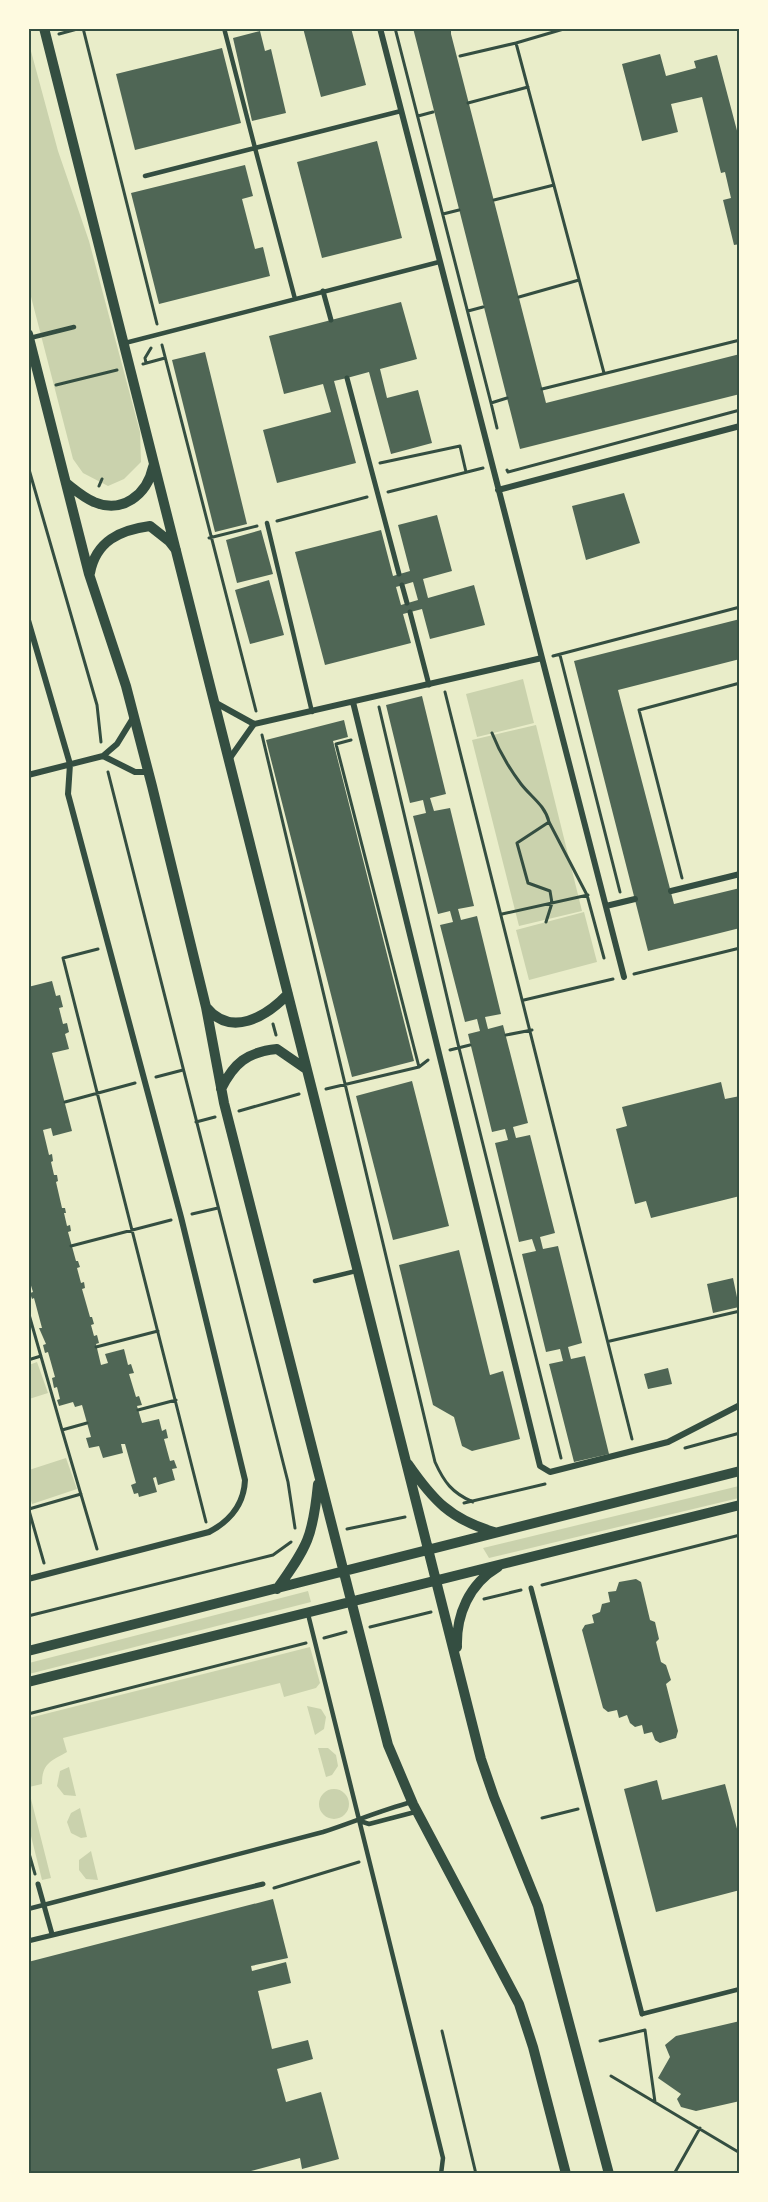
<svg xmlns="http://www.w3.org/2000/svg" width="768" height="2202" font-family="'Open Sans',sans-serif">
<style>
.green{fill:#cad2ad}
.building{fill:#4f6655;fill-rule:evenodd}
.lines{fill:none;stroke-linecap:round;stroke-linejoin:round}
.path{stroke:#344e41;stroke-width:3}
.service{stroke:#344e41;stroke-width:4.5}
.pedestrian{stroke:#344e41;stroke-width:5}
.minor{stroke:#344e41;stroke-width:6}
.tertiary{stroke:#344e41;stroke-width:10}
.neatline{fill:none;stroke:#344e41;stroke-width:2}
</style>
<rect width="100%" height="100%" fill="#e9edc9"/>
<path class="green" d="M28 40 58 151 89 241 140 432 141 462 124 479 108 486 83 473 73 459 29 289Z
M523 679 534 723 477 737 466 694Z
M536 725 582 911 519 926 472 740Z
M584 912 597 962 529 980 516 930Z
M37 1362 48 1393 29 1399V1365Z
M66 1458 77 1489 32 1504 29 1494V1470Z
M739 1486V1498L489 1558 483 1548Z
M308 1591 311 1602 29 1674V1663Z
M310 1647 320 1683 316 1688 284 1697 280 1683 63 1738 67 1752C51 1761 42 1763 42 1784L29 1787V1718Z
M307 1706 321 1709 326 1717 324 1729 315 1735Z
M318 1748H328L336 1755 338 1766 332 1775 326 1777Z
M69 1767 76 1796 64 1795 57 1786 60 1771Z
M319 1804a15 15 0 1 1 30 0a15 15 0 1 1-30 0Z
M29 1791 51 1878 42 1880 29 1828Z
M80 1808 87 1837 81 1838 71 1833 67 1822 71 1813Z
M91 1851 98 1880 86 1879 79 1870V1860Z"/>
<path class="building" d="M303 28H351L366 85 321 97Z
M413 28H459L451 31V34L546 403 740 354V394L520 449Z
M260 31 265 51 271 49 286 113 252 121 233 38Z
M222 48 241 123 135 150 116 74Z
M660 54 666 76 696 68 694 61 717 55 740 142V244L734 245 723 200 731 198 725 172 721 173 702 97 671 104 678 132 642 141 622 64Z
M377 141 402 238 322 258 297 162Z
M245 165 253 196 242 199 255 249 263 247 270 276 159 304 131 193Z
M401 302 417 359 380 369 387 398 418 390 432 443 391 454 369 372 347 378 334 381 356 463 277 483 263 430 331 412 323 384 284 394 269 336Z
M205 352 247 524 215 532 172 360Z
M624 493 640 543 586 560 572 506Z
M437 515 452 571 423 579 428 598 474 585 485 625 430 639 422 609 403 614 411 643 325 665 295 552 381 530 393 576 410 571 398 525ZM413 582 418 600 401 605 396 587Z
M261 530 273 574 237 583 226 540Z
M269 580 284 635 250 644 235 590Z
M740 619V659L618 690 674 904 740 888V928L648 951 574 661Z
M422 696 446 794 430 798 434 811 450 808 474 906 458 909 461 920 477 916 501 1014 485 1017 488 1029 503 1025 528 1123 513 1127 516 1138 530 1135 555 1233 540 1237 543 1249 558 1246 582 1343 568 1347 571 1359 585 1356 609 1454 574 1462 549 1364 563 1361 560 1349 546 1352 522 1254 536 1251 532 1239 519 1242 495 1143 508 1140 505 1129 492 1132 468 1034 480 1031 477 1019 465 1022 440 925 453 922 450 911 438 914 413 816 426 813 423 800 410 803 386 705Z
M344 720 348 737 333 741 414 1061 352 1077 266 740Z
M52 981 56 996 60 995 63 1007 59 1008 63 1024 67 1023 69 1032 65 1034 69 1049 52 1053 72 1131 53 1136 51 1128 43 1130 49 1155 52 1154 53 1161 51 1162 54 1175H57L58 1181 56 1182 62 1208H65L66 1213H64L67 1226 70 1225 71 1231 68 1232 76 1261H78L80 1267 77 1268 81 1283 84 1282 85 1288 82 1289 90 1317H92L94 1324 91 1325 94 1336 97 1335 99 1343 96 1344 101 1365 108 1363 105 1354 124 1349 128 1365 131 1364 134 1373 129 1374 136 1397 139 1396 142 1405 137 1406 142 1423 159 1419 162 1431 166 1429 168 1438 164 1439 170 1461 174 1460 177 1468 172 1469 175 1480 158 1485 156 1477 153 1478 157 1492 139 1497 138 1493 134 1494 131 1485 136 1483 125 1444H121L123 1453 103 1458 99 1446 89 1448 86 1438 91 1437 82 1405 75 1407 73 1402 59 1406 57 1400 60 1399 57 1387 54 1388 52 1378 55 1377 48 1352 45 1353 43 1345 46 1344 39 1328H42L34 1298 32 1299 30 1293 33 1292 28 1276V987Z
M412 1081 449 1226 393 1240 356 1096Z
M721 1082 725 1099 740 1096V1196L651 1218 646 1201 635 1204 616 1129 627 1126 622 1107Z
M459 1250 490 1375 503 1371 520 1439 472 1451 462 1446 454 1417 433 1405 399 1265Z
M733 1278 739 1307 713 1313 707 1284Z
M668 1368 672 1384 648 1389 644 1374Z
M636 1579 641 1582 650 1620 655 1622 659 1639 656 1642 661 1662 666 1665 671 1680 666 1684 678 1731 676 1738 660 1743 655 1740 652 1732 644 1734 642 1725 635 1727 630 1723 627 1715 619 1718 617 1710 608 1712 603 1708 582 1630 585 1625 594 1623 592 1615 600 1612 602 1604 610 1602 608 1592 616 1591 619 1582Z
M657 1780 662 1800 725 1784 740 1840V1890L656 1912 624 1789Z
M273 1899 288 1958 251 1966 252 1971 286 1962 291 1983 258 1991 272 2049 308 2040 313 2059 277 2069 286 2102 321 2092 339 2159 302 2169 300 2158 251 2171V2174H28V1962Z
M740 2021V2101L696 2111 681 2107 677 2099 681 2094 658 2078 670 2057 665 2045 676 2036Z"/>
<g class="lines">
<path class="path" d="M83 28 157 324
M395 28 491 403
M567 28 516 43 604 373
M59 34 81 28
M460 56 516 43
M468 103 528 87
M418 116 433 112
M494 200 554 185
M443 214 459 210
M519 297 579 280
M468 311 483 307
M162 345 256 711
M146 363 145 358 151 348
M143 364 165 358
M56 385 117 370
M542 389 740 340
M497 428 491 403 507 398
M380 463 460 446 466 472
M28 466 97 705 101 742
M507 470 508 472 740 410
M99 486 102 479
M388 492 483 468
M277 521 367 497
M209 538 257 526
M560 655 620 892
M553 656 740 607
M445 692 632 1439
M379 707 459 1048 561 1458
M492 733C499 751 509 768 521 784 531 797 545 805 549 822L587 895 604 958
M262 735 435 1462C444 1482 452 1493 473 1502
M351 740 336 744 419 1067
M108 772 288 1482 295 1528
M682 878 639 710 740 683
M502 914 588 895
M546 922 552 903 550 891 528 883 517 843 549 822
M98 949 63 958 206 1522
M634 974 740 948
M524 1000 613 979
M273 1024 276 1035
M506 1035 532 1030
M450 1050 470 1045
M156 1077 183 1070
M326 1089 419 1067 428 1060
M65 1102 135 1083
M239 1111 299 1094
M196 1122 215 1117
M192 1214 218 1208
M71 1246 171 1220
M28 1311 62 1430 87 1423
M610 1341 740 1311
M96 1347 158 1331
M28 1360 41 1356
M138 1410 176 1400
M62 1430 97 1549
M685 1448 740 1433
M464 1503 545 1484
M28 1507 44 1563
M29 1509 81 1494
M347 1529 405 1517
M542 1585 740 1535
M484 1599 521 1590
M28 1616 273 1555 291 1542
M370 1627 431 1612
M324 1638 346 1632
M28 1714 306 1643
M542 1818 578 1809
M28 1850 35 1874
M274 1888 359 1862
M645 2030 655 2102
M442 2031 476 2174
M600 2041 645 2030
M611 2076 740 2153
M674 2174 700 2128"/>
<path class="service" d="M224 28 255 148 401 111
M145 176 255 148 295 299
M30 338 74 327
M125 343 439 262
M267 523 312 712
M315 1281 356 1271
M308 1614 443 2158 441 2174
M360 1821 369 1824 415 1812
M28 1909 323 1832C354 1822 381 1810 412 1802
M642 2014 740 1989"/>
<path class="pedestrian" d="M323 291 331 320
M347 378 399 574
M402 585 407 603
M410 612 429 685
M531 1588 642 2014
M38 1884 52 1934
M28 1941 263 1884"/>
<path class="minor" d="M380 28 624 977
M498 490 740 426
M28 620 70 764 68 794 181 1217 245 1480C244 1504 230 1521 209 1532L28 1579
M353 702 540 1466 550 1472 668 1442 740 1405
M216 703 254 724 542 658
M103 756 135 772H148
M230 758 254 724
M28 775 103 756 117 744 133 718
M671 891 740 874
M606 906 635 899"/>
<path class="tertiary" d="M44 28 481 1759 494 1797 538 1906 609 2174
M28 334 89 574 126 686 152 786 206 1007 224 1103 388 1745 413 1804 519 2004 533 2047 566 2174
M66 483C75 490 84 498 94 502 122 514 147 495 153 467
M90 573C96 541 120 530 150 526L169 541 176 550
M206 1007C231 1038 266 1017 288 994
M221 1089C234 1063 247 1052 277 1049L306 1069
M408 1464C433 1500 450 1519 494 1532
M277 1589C308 1546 313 1536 318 1484
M457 1647C456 1615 469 1584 498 1567
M28 1651 740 1471
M28 1682 740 1505"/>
</g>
<rect width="768" height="2202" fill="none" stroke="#fefae0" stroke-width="60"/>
<rect x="30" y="30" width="708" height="2142" class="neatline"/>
</svg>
